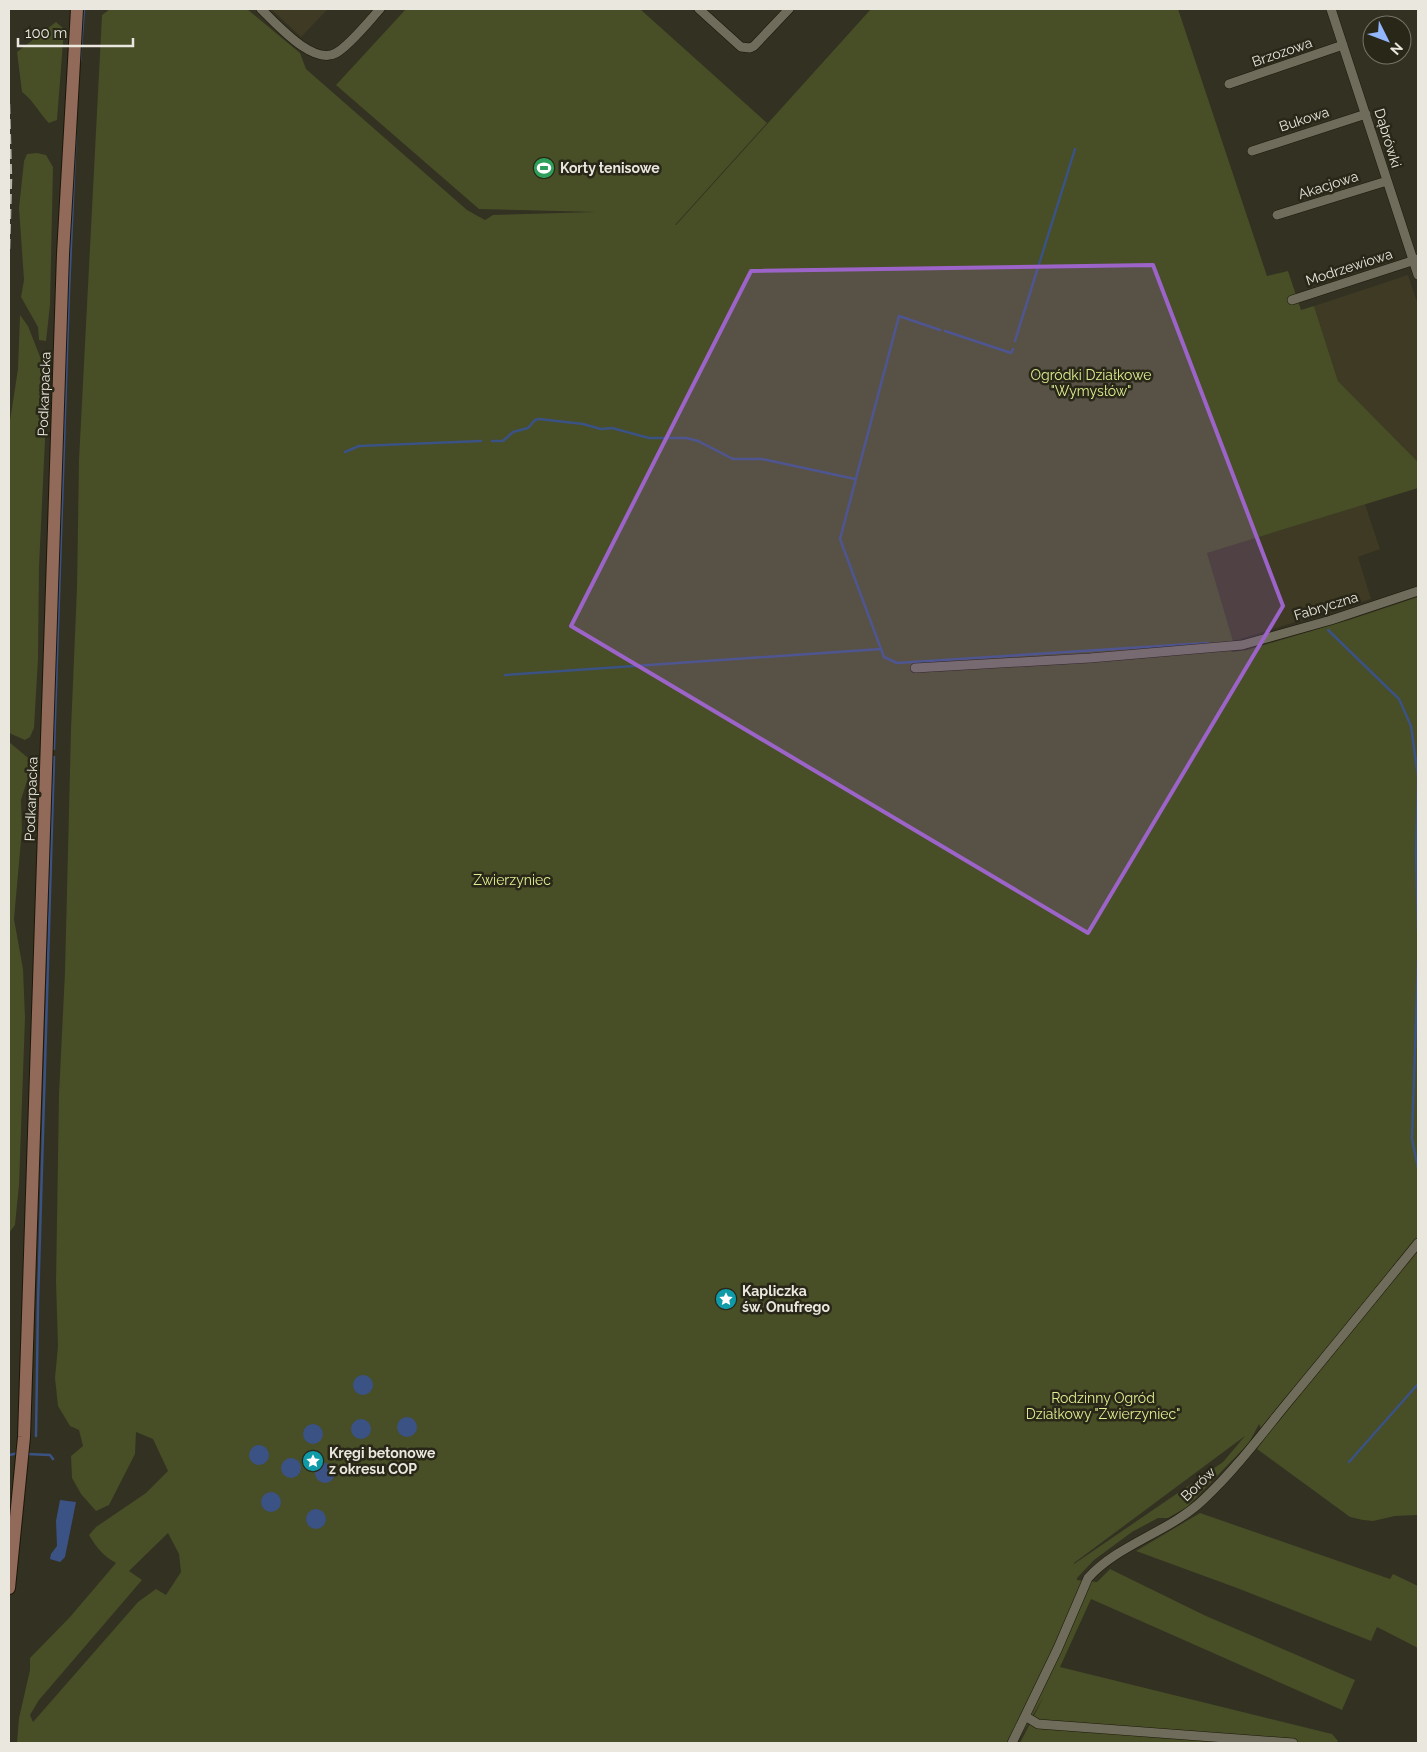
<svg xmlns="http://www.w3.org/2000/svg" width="1427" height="1752" font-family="Raleway,sans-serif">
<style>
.built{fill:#3e3a24}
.green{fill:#484e26;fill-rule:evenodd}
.water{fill:#3b5284}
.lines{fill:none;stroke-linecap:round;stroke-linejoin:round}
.stream{stroke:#3b5284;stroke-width:2.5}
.street-casing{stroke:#1b180a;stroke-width:10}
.secondary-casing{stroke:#1b180a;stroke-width:14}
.street{stroke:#6f6c5b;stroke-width:9}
.secondary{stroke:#926a59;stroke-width:12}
.rail{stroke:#b6b4a9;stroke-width:2.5;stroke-dasharray:10 5;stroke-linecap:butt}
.marked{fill:#9c64c8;fill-opacity:0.2;stroke:#9c64c8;stroke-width:4;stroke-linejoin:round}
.labels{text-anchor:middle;stroke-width:5;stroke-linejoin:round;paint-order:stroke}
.street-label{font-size:14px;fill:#e9e7de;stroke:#292718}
.poi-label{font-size:14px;font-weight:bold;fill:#e9e7de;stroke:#292718;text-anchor:start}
.park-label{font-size:14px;fill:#dfee91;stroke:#292718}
</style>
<rect width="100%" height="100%" fill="#333122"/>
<path class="built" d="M271 9H328L301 37Z
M1408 275 1418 305V462L1338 381 1314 306Z
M1365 504 1380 549 1358 557 1371 599 1233 641 1207 553Z"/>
<path class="green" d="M110 9H247L300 53 306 69 467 210 485 220 493 215 595 212 479 209 336 85 406 9H640L767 123 675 225H676L871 9H1178L1267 276 1288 271 1301 310 1314 306 1338 381 1418 462V488L1207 553 1233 641 1227 647 1232 652 1247 650 1352 619 1418 597V1515L1395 1516 1373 1521 1363 1520 1350 1517 1257 1449 1265 1438 1259 1424 1249 1443 1187 1507 1168 1518H1158L1132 1532 1094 1560 1077 1578V1580L1097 1582 1110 1569 1206 1616 1355 1680 1342 1710 1091 1599 1060 1667 1332 1734 1338 1741 1336 1743H1020L1044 1696 1017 1743H17L19 1718 30 1670V1658L70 1617 116 1563C103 1556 97 1548 89 1535L96 1527 146 1493 168 1471 153 1439 136 1432 135 1454 109 1505 96 1511 81 1494 72 1478 71 1456 83 1446 79 1430 70 1426 58 1406 55 1378 58 1346 56 1282 59 1094 65 972 71 729 77 587 79 460 102 15ZM1245 1436 1223 1462 1074 1564V1563ZM168 1533 179 1554 181 1572 166 1595 156 1589 138 1602 33 1722 30 1715 39 1700 142 1580 129 1571Z
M56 22 64 29 57 120 49 123C39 113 34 101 22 92L17 52Z
M37 153 46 155 53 167 50 305 46 341 39 340 38 327 21 297 24 280 19 208 24 161 27 154Z
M20 315 28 326 48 377 39 567 38 659 34 728 30 737 25 740 9 733V427L18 369Z
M9 742 33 762 21 800 22 829 14 919 23 969 25 1018 19 1185 15 1225 9 1233Z
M1200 1513 1390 1579 1393 1574 1418 1586V1648L1377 1627 1371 1641 1237 1588 1136 1551Z"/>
<path class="water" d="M353 1385a10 10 0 1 1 20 0a10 10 0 1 1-20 0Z
M397 1427a10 10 0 1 1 20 0a10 10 0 1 1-20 0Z
M351 1429a10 10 0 1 1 20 0a10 10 0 1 1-20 0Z
M303 1434a10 10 0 1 1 20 0a10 10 0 1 1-20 0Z
M249 1455a10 10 0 1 1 20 0a10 10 0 1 1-20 0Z
M281 1468a10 10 0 1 1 20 0a10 10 0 1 1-20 0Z
M315 1473a10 10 0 1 1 20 0a10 10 0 1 1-20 0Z
M261 1502a10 10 0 1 1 20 0a10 10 0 1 1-20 0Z
M60 1500 76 1502 65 1557 60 1562 50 1559 51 1554 57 1546 56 1521Z
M306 1519a10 10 0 1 1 20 0a10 10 0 1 1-20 0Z"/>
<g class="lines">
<path class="stream" d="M80 62 84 9
M940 330 899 316 840 539 884 657 897 663 1208 643
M945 331 1011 353 1013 349
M1015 341 1075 149
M492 441H503L513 432 528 428 535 420 539 419 583 424 601 429 612 428 649 438H686L698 441 733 459H762L855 479
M345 452 359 446 481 441
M1328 630 1399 699 1411 726 1418 777 1416 854 1418 932
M505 675 881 649
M54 749 69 291 76 128
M1418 959 1412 1139 1418 1168
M36 1436 38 1303 54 757
M27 1454 50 1455 53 1459
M9 1455 19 1453
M1349 1462 1418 1384"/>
<g class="street-casing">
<path id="street" d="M261 9C277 24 313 66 336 53 350 45 369 21 380 9
M699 9 741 47 750 48 754 46 789 9
M1331 9 1418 275
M1229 84 1343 45
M1252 151 1366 114
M1277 215 1387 181
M1292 300 1418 259
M915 668 1090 658 1242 645 1331 620 1418 591
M1025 1716 1038 1724 1293 1743
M1012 1743 1058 1648 1088 1578C1120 1543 1170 1532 1204 1499 1235 1470 1261 1435 1288 1402 1332 1349 1375 1296 1418 1243"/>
</g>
<g class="secondary-casing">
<path id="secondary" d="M9 1588 24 1437 63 254 77 9"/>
</g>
<use href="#street" class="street"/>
<use href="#secondary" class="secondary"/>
<path class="rail" d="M9 104 11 179 9 251"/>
</g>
<path class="marked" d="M1153 265 1283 606 1088 933 571 626 751 271Z"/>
<defs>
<g id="stadium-disc" transform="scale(1.125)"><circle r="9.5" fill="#2e9e5b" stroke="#292718"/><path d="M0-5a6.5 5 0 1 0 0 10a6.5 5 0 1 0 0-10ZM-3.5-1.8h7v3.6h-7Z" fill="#fff"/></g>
<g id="sight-disc" transform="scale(1.125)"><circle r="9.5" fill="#0f9aa8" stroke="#292718"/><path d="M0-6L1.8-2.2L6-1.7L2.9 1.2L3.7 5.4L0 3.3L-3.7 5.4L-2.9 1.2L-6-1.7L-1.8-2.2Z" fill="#fff"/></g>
</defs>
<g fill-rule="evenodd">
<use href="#stadium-disc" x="544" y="168"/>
<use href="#sight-disc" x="726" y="1299"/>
<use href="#sight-disc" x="313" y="1461"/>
</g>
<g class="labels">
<g class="street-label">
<text transform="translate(1282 52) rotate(-19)" y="5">Brzozowa</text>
<text transform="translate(1304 119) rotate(-18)" y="5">Bukowa</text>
<text transform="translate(1388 138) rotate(73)" y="5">Dąbrówki</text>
<text transform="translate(1328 185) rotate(-18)" y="5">Akacjowa</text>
<text transform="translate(1349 267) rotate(-18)" y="5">Modrzewiowa</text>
<text transform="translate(44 394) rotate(-88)" y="5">Podkarpacka</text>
<text transform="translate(1326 606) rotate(-17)" y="5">Fabryczna</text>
<text transform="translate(31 799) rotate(-88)" y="5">Podkarpacka</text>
<text transform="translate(1198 1484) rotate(-44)" y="5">Borów</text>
</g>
<g class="poi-label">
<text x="560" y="173">Korty tenisowe</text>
<text x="742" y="1296">Kapliczka<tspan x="742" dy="16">św. Onufrego</tspan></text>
<text x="329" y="1458">Kręgi betonowe<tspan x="329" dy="16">z okresu COP</tspan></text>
</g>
<g class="park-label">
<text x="1091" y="380">Ogródki Działkowe<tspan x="1091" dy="16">"Wymysłów"</tspan></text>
<text x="512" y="885">Zwierzyniec</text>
<text x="1103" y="1403">Rodzinny Ogród<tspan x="1103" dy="16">Działkowy "Zwierzyniec"</tspan></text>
</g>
</g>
<rect width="1427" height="1752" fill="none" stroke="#e9e7de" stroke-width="20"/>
<g transform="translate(1387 40) rotate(132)"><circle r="24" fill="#292718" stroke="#767467"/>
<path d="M0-4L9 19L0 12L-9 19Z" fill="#92b7fd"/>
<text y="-8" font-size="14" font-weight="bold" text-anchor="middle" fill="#e9e7de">N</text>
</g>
<path d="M18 38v8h115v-8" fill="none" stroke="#e9e7de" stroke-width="2.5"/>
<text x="25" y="38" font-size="15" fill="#e9e7de" stroke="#292718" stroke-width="4" paint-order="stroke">100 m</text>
</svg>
